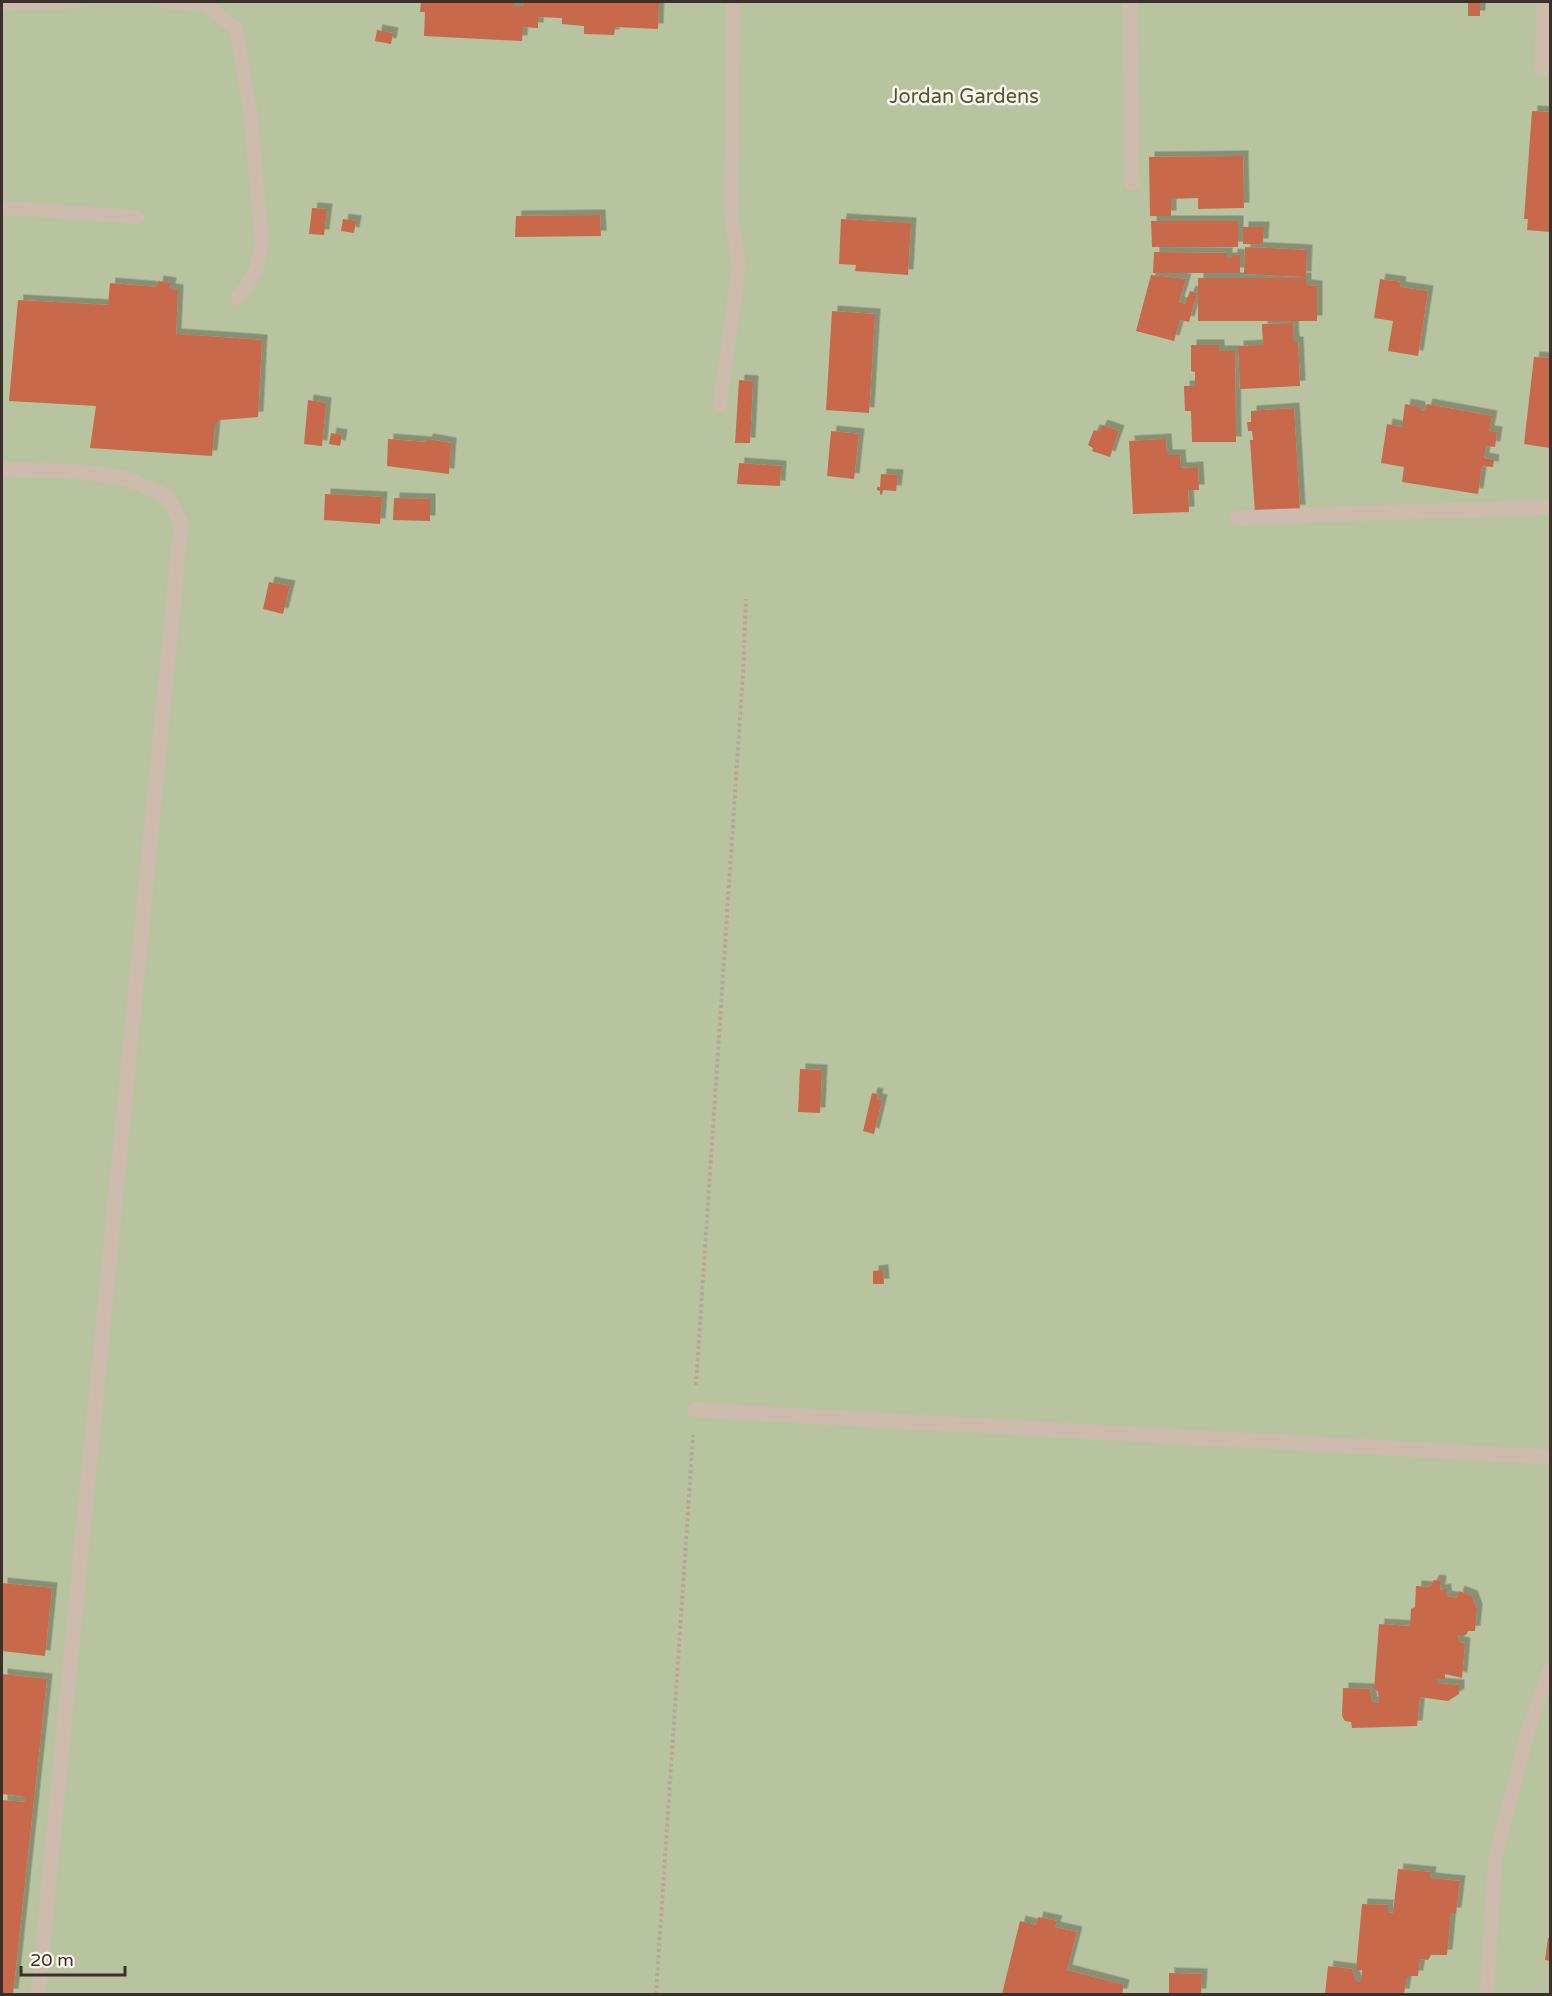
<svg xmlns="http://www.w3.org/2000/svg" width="1552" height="1996" font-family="'Varela Round',sans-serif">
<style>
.green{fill:#b8c4a0}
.building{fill:#c8694b;filter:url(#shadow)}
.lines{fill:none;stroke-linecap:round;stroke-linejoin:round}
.path{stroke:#b9a596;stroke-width:4;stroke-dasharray:3 3;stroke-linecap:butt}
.lane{stroke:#cdbbac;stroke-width:14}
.street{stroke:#cdbbac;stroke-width:15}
.labels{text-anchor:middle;stroke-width:5;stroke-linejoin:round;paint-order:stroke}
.park-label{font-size:20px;fill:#4a5a2e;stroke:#fbf5ee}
</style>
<defs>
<filter id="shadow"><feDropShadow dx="5.5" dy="-5.5" stdDeviation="0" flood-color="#0004"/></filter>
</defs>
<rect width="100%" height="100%" fill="#f4ebe1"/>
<path class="green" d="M2 2H1550V1994H2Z"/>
<path class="building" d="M421 2H514V6H523L524 2H659L658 29 615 27 614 35 584 34V26L562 24V18L538 17V28L523 27 522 41 424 36 425 12H420Z
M1468 2H1480V16H1468Z
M377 30 393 33 391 44 375 41Z
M1532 111 1550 112V232L1527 230 1528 219H1524Z
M1243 156 1244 208 1198 209V198L1171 199V216H1150L1149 157Z
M312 208 327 209 324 235 309 234Z
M600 215 601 236 515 237 516 216Z
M343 219 356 221 354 233 341 231Z
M841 219 911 223 908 275 855 271 856 265 839 264Z
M1151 221H1238V247H1152Z
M1243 227H1264L1263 244H1243Z
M1245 247 1307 250 1306 277 1244 274Z
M1154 252 1227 253V258H1232V254L1240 255V273H1153Z
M1151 275 1186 279 1179 302 1185 304 1190 291 1197 293 1189 322 1180 320 1174 341 1136 331Z
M1198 278H1306V285L1317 286V321H1198Z
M1380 279 1401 282 1400 287 1428 291 1418 356 1388 351 1393 321 1374 318Z
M158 281 171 283 170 289 178 290 176 334 262 340 258 417 220 420 215 425 212 456 90 448 96 406 9 401 18 300 108 305 110 283 157 287Z
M832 311 875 314 869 413 826 410Z
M1293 323 1294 342H1298L1300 386 1240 389 1238 346 1263 345 1262 324Z
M1191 345H1219V351H1235L1236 442H1192L1191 411H1185L1184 386H1195V372L1191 371Z
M1534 357 1550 358V448L1524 444Z
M739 380 753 381 750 443H735Z
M308 400 326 403 322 446 304 444Z
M1405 404 1420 407V410L1425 411 1427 404 1492 416 1489 431 1497 432 1495 447 1486 446 1484 458 1494 460 1493 467 1482 466 1478 494 1402 482 1404 467 1381 463 1387 424 1402 427Z
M1294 408 1300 510 1255 513 1250 440H1253L1252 431H1248L1247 422H1251V411Z
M1102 425 1119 431 1110 457 1092 451 1093 448 1088 445 1094 430 1099 431Z
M831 431 859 434 854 479 827 476Z
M331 433 342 435 340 446 329 444Z
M388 439 426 442 428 439 451 443 449 474 387 466Z
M1166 439 1167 455H1180L1181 468 1198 467 1199 490H1188L1189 512 1133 514 1129 441Z
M739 463 781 466 780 486 737 484Z
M881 474 898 475 896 491 883 490 882 495 880 494V491L877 490V487H880Z
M325 494 382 497 380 524 324 520Z
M394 498 430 499V521L393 520Z
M269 582 290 586 283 614 263 609Z
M800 1069 822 1070 820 1113 798 1112Z
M872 1093 878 1094 877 1099 882 1100 874 1134 863 1131Z
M883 1270 884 1284H873V1271Z
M1434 1580 1441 1581 1440 1590 1446 1589V1596L1457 1598 1459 1591 1472 1596 1477 1609 1475 1631H1468L1466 1635H1458L1459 1642 1465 1643 1462 1678 1445 1674V1679H1437V1683L1459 1685V1694L1448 1701 1420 1697 1417 1726 1352 1728 1351 1722 1345 1721 1342 1716 1343 1688 1370 1689 1372 1702 1379 1703 1378 1691 1374 1690 1379 1624 1410 1626 1411 1609 1415 1607 1416 1586 1430 1587Z
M2 1583 52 1588 45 1656 2 1651Z
M2 1674 47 1679 13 1994H2V1800L25 1802V1797L2 1794Z
M1398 1869 1431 1872 1430 1878 1460 1881 1456 1913H1451L1447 1955H1431L1428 1960 1420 1959 1418 1976H1407L1404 1994H1325L1328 1966 1352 1969 1356 1981 1361 1982 1362 1970H1356L1362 1904 1388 1905V1912L1393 1913Z
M1038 1917 1057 1921 1055 1927 1077 1932 1067 1970 1124 1985 1122 1994H1002L1020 1921 1036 1925Z
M1548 1938H1550V1961L1545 1960Z
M1169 1973 1202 1974 1201 1994H1169Z"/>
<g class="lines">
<path class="path" d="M696 1385 743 673 746 599
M656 1994 693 1435"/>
<path class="lane" d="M165 2 207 5 236 29 250 110 262 243 256 271 238 299
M2 4 75 2
M2 208 138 217
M720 405 739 265 731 215 733 2
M1487 1994 1495 1858 1528 1731 1550 1669"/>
<path class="street" d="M1130 2 1132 183
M1542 69 1544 2
M2 469 82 472 126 478 167 496 181 524 38 1994
M1237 518 1550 507
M695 1410 1550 1457"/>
</g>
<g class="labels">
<g class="park-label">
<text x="964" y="103">Jordan Gardens</text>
</g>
</g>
<rect width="1552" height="1996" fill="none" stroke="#3b302b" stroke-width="6"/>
<path d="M21 1966v9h104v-9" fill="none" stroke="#3b302b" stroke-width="3"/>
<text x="30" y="1966" font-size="18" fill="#3b302b" stroke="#fbf5ee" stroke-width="4.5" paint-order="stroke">20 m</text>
</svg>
